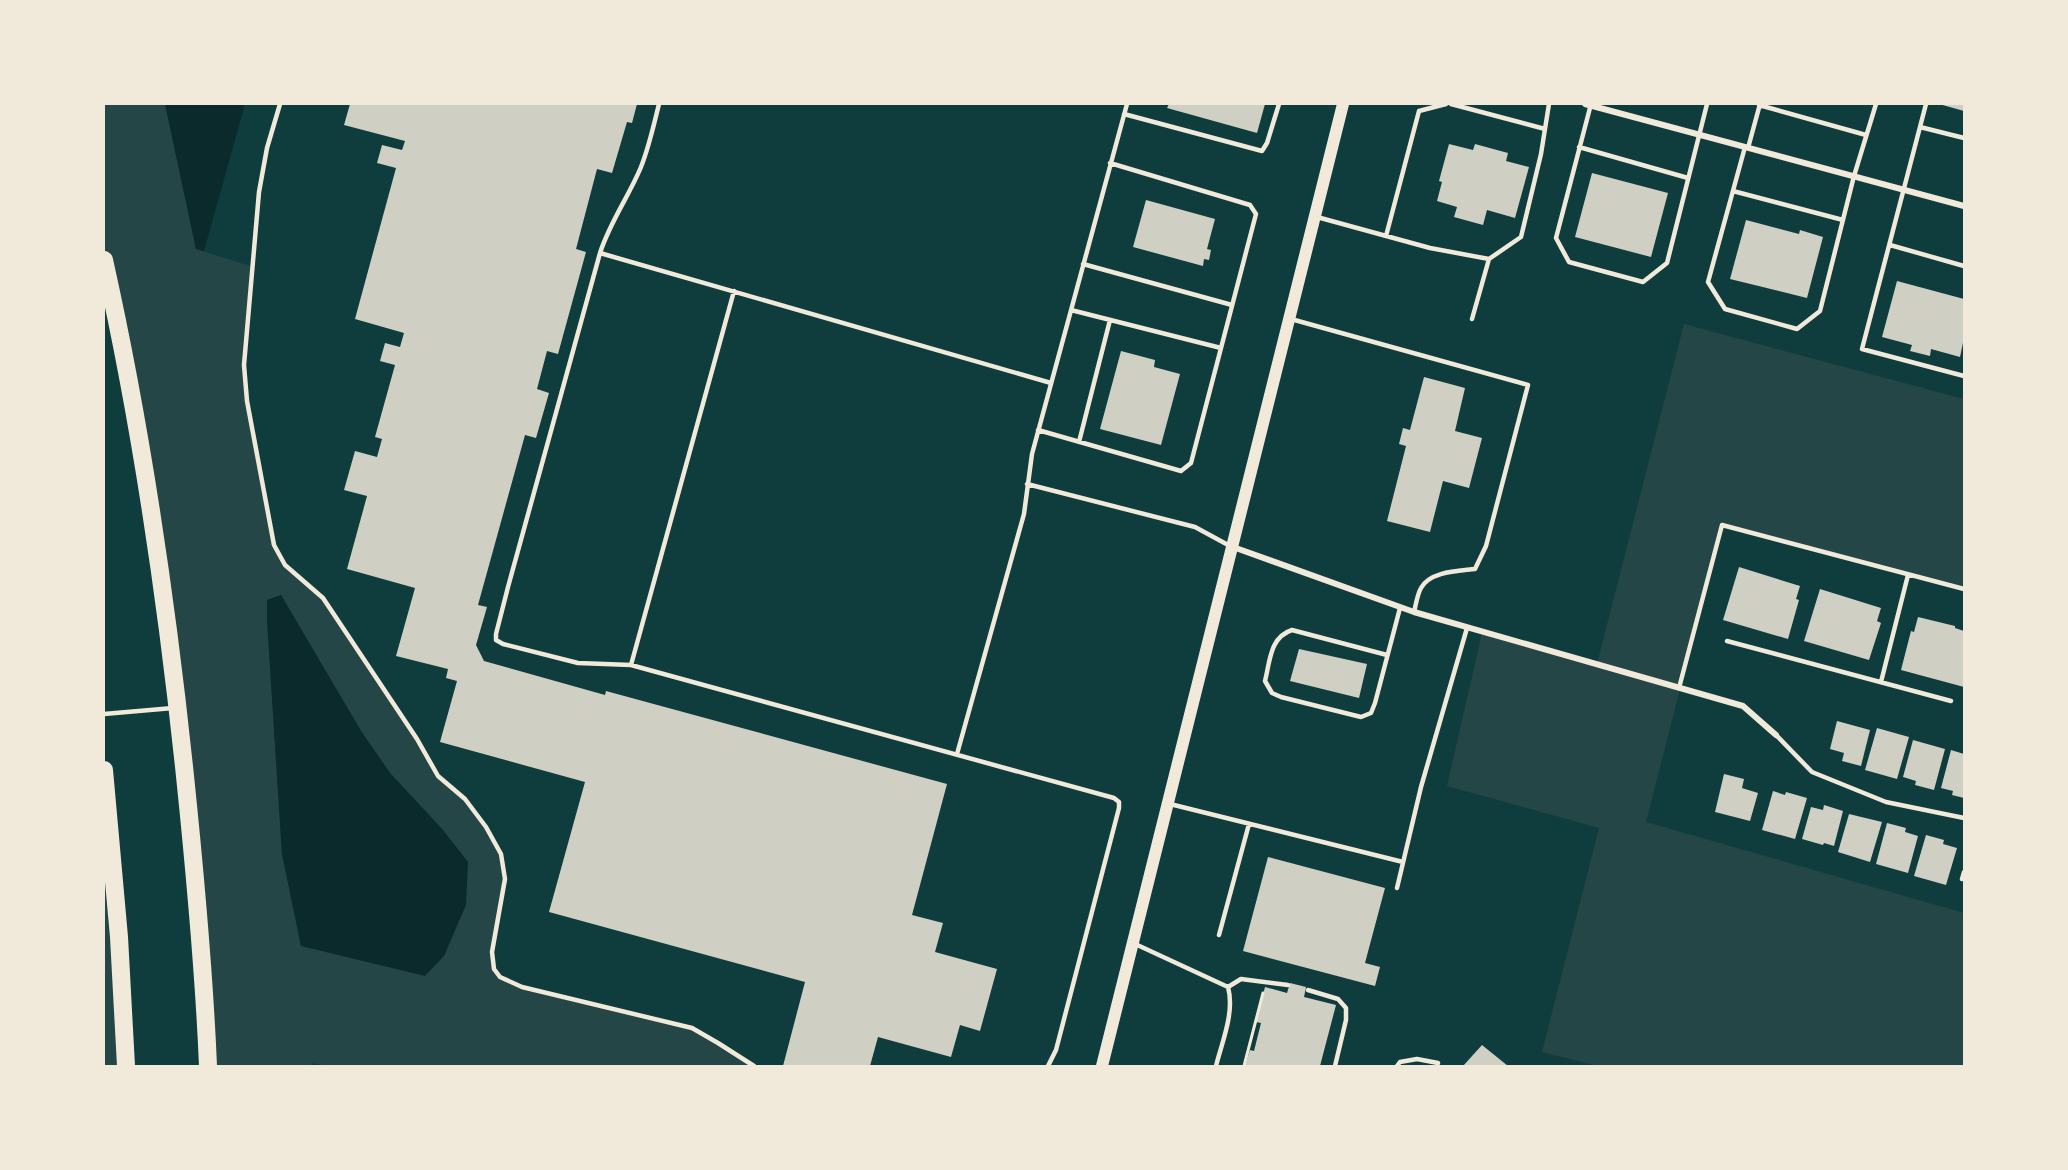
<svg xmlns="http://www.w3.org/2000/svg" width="2068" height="1170" font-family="'PT Sans',sans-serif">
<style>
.green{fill:#244646;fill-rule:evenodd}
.water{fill:#0a2a2b}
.building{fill:#cfcfc3}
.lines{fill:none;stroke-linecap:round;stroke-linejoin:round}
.path{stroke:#f1e9da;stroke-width:3}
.service{stroke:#f1e9da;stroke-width:4.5}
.minor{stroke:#f1e9da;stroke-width:6}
.secondary{stroke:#f1e9da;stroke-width:12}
.motorway{stroke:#f1e9da;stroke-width:18}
</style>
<rect width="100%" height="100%" fill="#0f3d3e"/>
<path class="green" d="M104 104H165L196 249 253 267 244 365 247 401 274 545 285 565 323 598 417 739 438 776 465 799 486 827 501 854 505 879 492 952 494 969 500 977 522 987 692 1028 754 1066H326L312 1063 311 1066H208L181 735 104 260ZM281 595 361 731 390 773 442 829 468 862 301 946 282 854 267 620V600Z
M1684 324 1964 399V589L1722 525 1646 822 1964 913V1066H1598L1542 1052 1599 828 1447 786 1482 633 1597 664Z
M104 770 126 1066H104Z"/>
<path class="water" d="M165 104H245L204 251 196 249Z
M281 595 361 731 390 773 442 829 468 862 466 905 444 956 425 976 301 946 282 854 267 620V600Z"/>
<path class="building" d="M350 104H637L632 123 627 122 612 173 597 169 576 249 586 252 558 354 547 351 537 389 549 393 536 438 525 435 478 605 487 607 476 645 484 661 605 695 606 691 947 784 912 915 943 923 935 952 997 969 980 1031 960 1025 951 1057 878 1037 870 1066H783L805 982 549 912 585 782 440 742 457 681 446 678 448 669 396 656 415 588 347 569 367 496 344 490 355 451 377 457 382 439 375 437 395 365 380 361 385 343 400 347 404 333 355 319 396 168 377 163 382 145 402 150 405 141 344 125Z
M1169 104H1265L1257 133 1167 108Z
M1939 104H1964V111Z
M1449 144 1473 150 1475 144 1508 153 1506 161 1529 167 1515 218 1487 210 1483 225 1454 217 1457 207 1437 201 1442 182 1439 181Z
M1592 173 1668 193 1651 257 1575 237Z
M1146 200 1215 219 1207 249 1211 250 1209 260 1204 259 1203 266 1133 247Z
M1746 220 1799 234 1800 230 1823 237 1807 298 1730 279Z
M1897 281 1964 299V338L1960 357 1931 349 1930 356 1910 351 1912 345 1882 337Z
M1121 351 1155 360 1154 367 1180 374 1161 445 1100 429Z
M1424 377 1465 388 1455 431 1482 438 1469 488 1443 481 1430 532 1387 521 1406 446 1399 444 1403 428 1410 430Z
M1739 567 1800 586 1796 599 1799 600 1788 639 1723 620Z
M1820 589 1881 608 1877 621 1881 623 1869 660 1804 641Z
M1918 617 1955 626V628L1964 631V687L1901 670 1911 631 1914 632Z
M1299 649 1367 664 1359 698 1290 681Z
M1837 721 1870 730 1861 766 1842 761 1844 753 1830 749Z
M1877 728 1909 737 1897 779 1865 770Z
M1913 740 1945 749 1934 790 1915 785 1916 781 1903 777Z
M1951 750 1964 754V798L1952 795 1953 791 1941 788Z
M1724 774 1744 779 1742 788 1758 793 1750 821 1715 812Z
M1773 791 1785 795 1786 792 1807 798 1795 839 1762 830Z
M1824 805 1843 811 1834 846 1824 843 1823 845 1802 839 1811 807 1823 810Z
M1849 814 1882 822 1870 862 1838 852Z
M1887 823 1906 828 1905 832 1918 836 1908 873 1876 864Z
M1926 835 1944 840 1943 844 1957 848 1946 885 1914 876Z
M1268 857 1385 888 1365 963 1380 967 1375 986 1243 951Z
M1290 983 1306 987 1304 997 1336 1005 1320 1066H1245L1250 1050 1254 1051 1261 1023 1256 1022 1265 987 1287 993Z
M1482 1045 1508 1066H1463Z"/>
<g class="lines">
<path class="path" d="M1244 1066 1263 993"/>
<path class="service" d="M280 104 267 148 259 192 244 365 247 401 274 545 285 565 323 598 417 739 438 776 465 799 486 827 501 854 505 879 492 952 494 969 500 977 522 987 692 1028 718 1043 754 1066
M659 104C654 124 649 147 641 167 629 196 610 222 600 253L508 587 496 634V640L503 644 578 663 631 665 1114 798 1119 802V808L1056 1050 1048 1066
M1451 104 1545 129
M1591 104 1556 238 1569 262 1643 282 1667 263 1707 104
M1926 104 1862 349 1964 376
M1759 105 1866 135
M1124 114 1262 151 1267 143 1279 104
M1920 127 1964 138
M1579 147 1688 178
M1745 147 1708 282 1725 309 1797 329 1820 311 1854 176 1876 104
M1748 148 1760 104
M1733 191 1843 220
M1317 217 1430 248 1489 259 1521 237 1541 154 1549 104
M1386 236 1419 111 1446 104
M1890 245 1964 266
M600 253 1051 383
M1083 264 1232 305
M1071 310 1221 348
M1291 319 1528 385 1486 546 1475 569C1459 571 1430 571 1421 588 1417 595 1416 605 1414 612
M1472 319 1489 259
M1038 430 1181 471 1191 463 1256 214 1250 205 1110 163
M1079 442 1110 320
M1027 484 1195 527 1230 546
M1727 641 1951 701
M1387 655 1292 630C1270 637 1270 661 1265 681L1272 693 1281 697 1361 717 1371 713 1375 703 1400 608
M631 665 734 291
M1881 682 1908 575
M1679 688 1722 525 1964 589
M104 714 173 708
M1776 735 1812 772 1886 802 1964 818
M957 754 1024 514 1032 454 1127 104
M1170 804 1403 862
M1962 879 1964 872
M1397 888 1421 787 1467 628
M1219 935 1249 824
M1133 943 1228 987C1235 1012 1222 1042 1216 1066
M1228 987 1241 979 1288 985
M1308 990 1338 999 1346 1008V1020L1335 1066
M1397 1066 1400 1062 1417 1059 1438 1063"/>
<path class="minor" d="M1585 104 1964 206
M1233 547 1414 612 1743 706 1776 735"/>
<path class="secondary" d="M1102 1066 1343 104"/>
<path class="motorway" d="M104 260C142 430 167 603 185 776 195 873 204 969 208 1066
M104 770 119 937 126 1066"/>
</g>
<rect width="2068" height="1170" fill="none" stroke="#f1e9da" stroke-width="210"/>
</svg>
